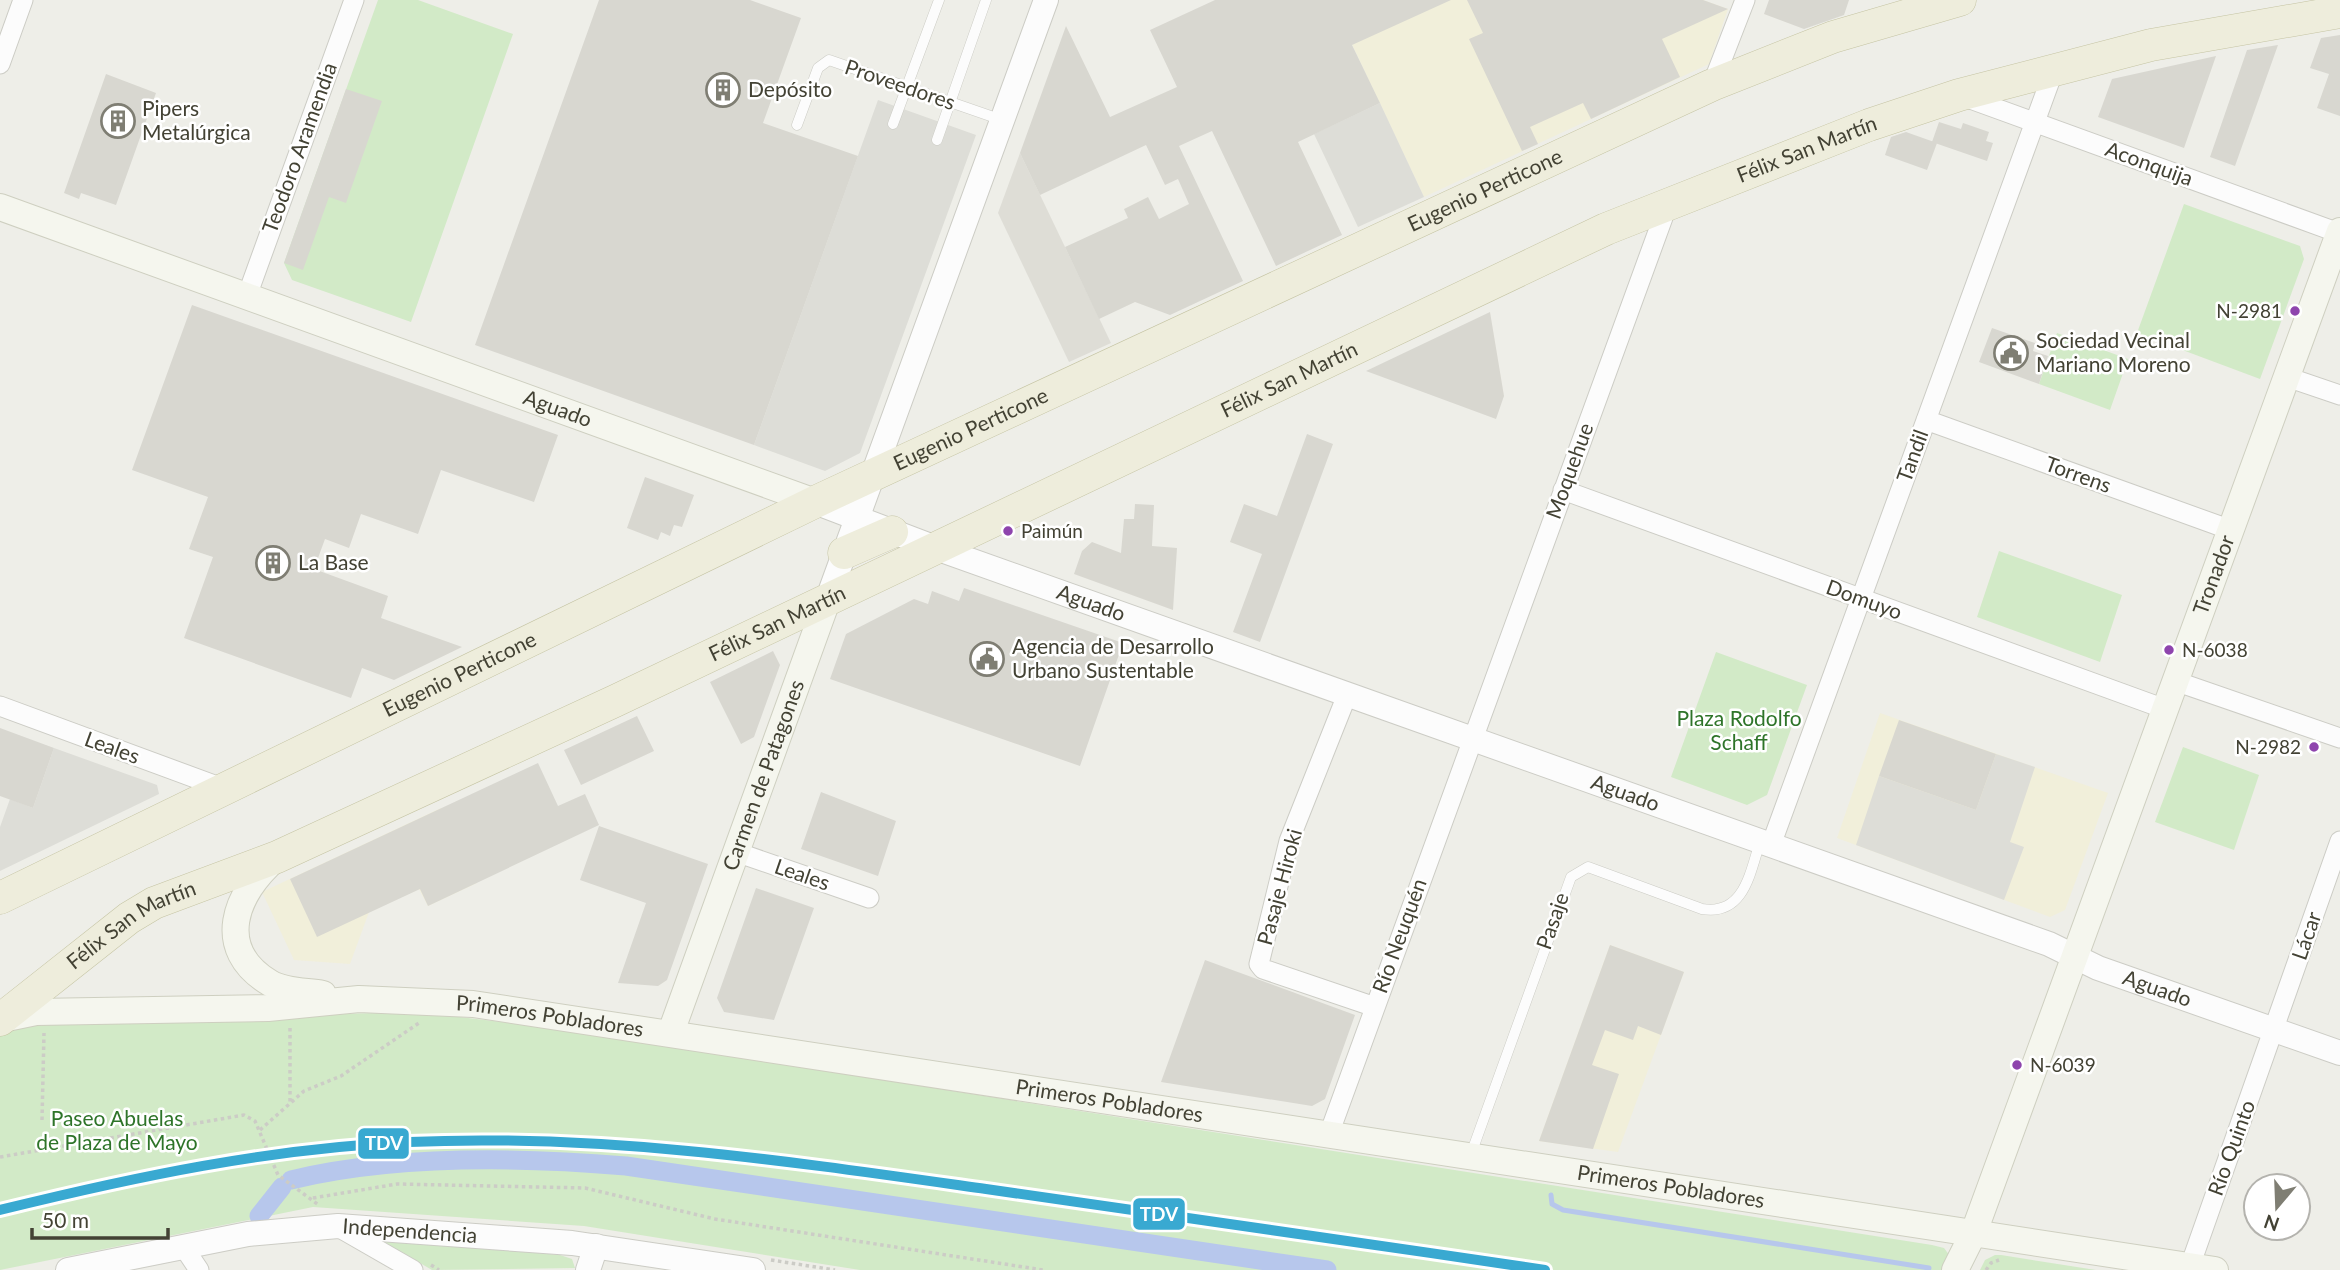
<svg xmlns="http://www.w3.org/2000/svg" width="2340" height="1270" font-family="Lato,sans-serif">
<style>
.commercial{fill:#f1efda}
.industrial{fill:#deddd6}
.green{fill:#d2eac7}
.parking{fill:#ddddd7}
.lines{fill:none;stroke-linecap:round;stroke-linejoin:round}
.stream{stroke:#b7c7ec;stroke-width:5}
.canal{stroke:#b7c7ec;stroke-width:19}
.building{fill:#d8d7d0}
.service-casing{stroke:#ccccc5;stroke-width:11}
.minor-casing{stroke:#ccccc5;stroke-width:21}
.tertiary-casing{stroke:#ccccc5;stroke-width:26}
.secondary-casing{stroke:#cecfc0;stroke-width:28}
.trunk-casing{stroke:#c5c4a3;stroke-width:33}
.path{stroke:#ccccc6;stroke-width:3.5;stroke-dasharray:3.5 3.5;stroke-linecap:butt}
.service{stroke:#fcfcfc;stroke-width:10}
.minor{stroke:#fcfcfc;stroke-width:19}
.tertiary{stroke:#fcfcfc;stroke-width:24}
.secondary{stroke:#f5f6ee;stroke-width:26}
.trunk{stroke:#eeeddc;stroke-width:32}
.rail-1-casing{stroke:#fff;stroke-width:16}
.rail-1{stroke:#39a9d1;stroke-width:10}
.bus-dot{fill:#8e44ad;stroke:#fff;stroke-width:2.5}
.labels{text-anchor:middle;stroke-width:5;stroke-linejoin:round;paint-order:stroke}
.bus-label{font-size:19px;fill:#434234;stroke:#fff;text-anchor:start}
.street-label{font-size:21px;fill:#434234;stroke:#fff}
.poi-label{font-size:21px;fill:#434234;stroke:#fff;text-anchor:start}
.park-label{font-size:21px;fill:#2e7429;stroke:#fff}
.line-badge{stroke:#fff;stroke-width:2.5}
.badge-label{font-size:19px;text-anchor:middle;font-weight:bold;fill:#fff}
</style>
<rect width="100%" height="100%" fill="#eeeee8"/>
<path class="commercial" d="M1331 0H1703L1728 9 1709 64 1424 197Z
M1880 713 2108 793 2065 910 2050 917 1837 838Z
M441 808 477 883 428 906 419 889 369 912 350 964 294 960 262 892Z
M1610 945 1684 972 1618 1152 1539 1141Z"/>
<path class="industrial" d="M1020 153 1111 343 1069 362 998 213Z"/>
<path class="green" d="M378 0H418L513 34 411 322 292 280 284 263Z
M2184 204 2300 246 2304 259 2260 379 2137 333Z
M2057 333 2128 359 2110 410 2039 384Z
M1999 551 2122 595 2100 662 1977 617Z
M1716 652 1807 685 1767 795 1747 805 1671 777Z
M2183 747 2259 775 2234 850 2155 822Z
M379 1013 443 1015 545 1027 1932 1245 1944 1248 1950 1256 1948 1270H860L584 1226 313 1207 0 1270V1034L3 1032 49 1020Z
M377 1238 560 1255 572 1259 575 1268 432 1270Z
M1995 1255H2001L2096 1270H1980L1985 1260Z"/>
<path class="parking" d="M878 100 976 135 860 453 825 471 754 445Z
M1380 103 1424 197 1358 227 1314 134Z
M54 748 157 785 159 794 0 871V827L10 799 33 808Z
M1996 754 2035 767 2010 842 2024 847 2004 900 1856 845 1879 776 1976 810Z"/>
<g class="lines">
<path class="stream" d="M1551 1195 1552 1204 1563 1210 1929 1268"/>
<path class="canal" d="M291 1180C395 1155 519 1157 626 1166L1327 1270
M259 1216 282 1187"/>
</g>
<path class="building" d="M599 0H750L801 18 763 123 858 156 754 445 475 345Z
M1215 0H1451L1352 45 1380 103 1298 142 1342 235 1276 266 1212 131 1179 146 1243 281 1170 315 1135 302 1099 319 1065 247 1128 218 1124 209 1148 197 1159 219 1189 204 1178 179 1165 185 1146 145 1040 195 1020 153 1066 26 1110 117 1177 87 1150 30Z
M1467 0H1703L1728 9 1662 39 1680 77 1591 119 1583 103 1530 127 1538 144 1522 151 1469 39 1483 33Z
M1769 0H1849L1844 15 1804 29 1764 14Z
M2340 35V116L2317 108 2329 74 2310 68 2321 38Z
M2278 45 2235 166 2210 157 2247 50Z
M2216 56 2184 148 2098 117 2112 79Z
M106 74 156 93 116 205 81 193 79 199 64 193Z
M346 89 382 101 346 203 329 197 303 270 284 263Z
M1939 122 1961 129 1963 123 1989 132 1986 141 1993 143 1987 161 1932 142Z
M1906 132 1937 143 1927 170 1885 155 1891 137Z
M192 305 558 435 534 502 441 470 418 534 361 514 349 548 325 539 314 569 388 596 381 618 462 647 394 680 362 668 351 698 184 638 213 557 189 549 208 497 132 470Z
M1490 312 1504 396 1496 419 1366 371Z
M1992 328 2035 343 2033 351 2048 356 2039 384 1979 362Z
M1307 434 1333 444 1260 642 1233 632 1262 554 1230 542 1244 504 1277 516Z
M645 477 694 495 682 527 674 525 670 536 661 532 658 540 627 528Z
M1135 504 1154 505 1152 546 1177 548 1173 610 1074 574 1082 551 1092 542 1121 553 1124 519H1134Z
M964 588 1123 643 1080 766 830 679 846 634 914 599 928 604 932 591 959 601Z
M773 651 780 665 754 737 741 744 710 682Z
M637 716 654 751 581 785 564 750Z
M1899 720 1996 754 1976 810 1879 776Z
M0 728 54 748 33 808 0 796Z
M538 763 558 806 585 794 599 825 428 906 420 889 317 937 290 879Z
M821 792 896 821 878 876 801 849Z
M599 826 708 864 667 980 658 986 618 983 646 903 580 880Z
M756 888 814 908 774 1020 724 1012 717 998Z
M1610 945 1684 972 1661 1035 1638 1026 1633 1040 1605 1030 1592 1065 1619 1074 1593 1149 1539 1141Z
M1205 960 1355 1015 1325 1099 1312 1106 1161 1082Z"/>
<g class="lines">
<g class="service-casing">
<path id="service" d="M893 124 939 0
M797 125 818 68 829 60 1002 120
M937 140 986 0
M1471 1154 1571 877 1588 867 1702 909C1744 916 1750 873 1760 842"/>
</g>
<g class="minor-casing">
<path id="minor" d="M0 64 23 0
M1712 85 1745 0
M1962 96 2339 233
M247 296 354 0
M2287 377 2340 395
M1926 420 2231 530
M1563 490 2165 709
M2175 681 2340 738
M1347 695 1289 841 1259 964 1263 969 1375 1007
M0 706 225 789
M1771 845 2055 67
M736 852 869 898
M1329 1134 1668 204
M338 1227 413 1270
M183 1246 199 1270
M2190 1266 2340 841"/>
</g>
<g class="tertiary-casing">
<g id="tertiary">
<path id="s1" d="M815 502 933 547 2049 944 2098 968 2340 1053"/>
<path d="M828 598 1046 0"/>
<path id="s2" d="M68 1270 248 1234 338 1226 572 1243 753 1270"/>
<path d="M588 1270 596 1246"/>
</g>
</g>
<g class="secondary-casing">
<g id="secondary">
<path id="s3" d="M0 207 815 502"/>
<path d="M276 858C235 893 213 949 270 983 285 992 306 991 323 994"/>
<path id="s4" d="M2 1019 36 1012 268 1008 359 999 473 1004 2215 1270"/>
<path id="s5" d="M671 1032 828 598"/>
<path id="s6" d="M1955 1270 1974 1232 2340 231"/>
</g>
</g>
<g class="trunk-casing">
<g id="trunk">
<path d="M844 553 892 532"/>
<path id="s7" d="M0 898 815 502 1712 85 1833 37 1960 0"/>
<path id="s8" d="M0 1020 129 918 154 903 277 857 615 701 1606 229 1869 125 1959 95 2151 45 2340 12"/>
</g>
</g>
<path class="path" d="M290 1028V1103
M42 1120 44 1033
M260 1130 304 1091 341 1076 419 1023
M0 1157 244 1115 255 1121 278 1175 320 1206
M313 1198 397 1184 585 1188 715 1219 1043 1270
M771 1260 835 1270
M431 1265 439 1270
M1986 1270 1991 1263 1999 1260"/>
<use href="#service" class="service"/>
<use href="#minor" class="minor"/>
<use href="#tertiary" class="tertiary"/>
<use href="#secondary" class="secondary"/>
<use href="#trunk" class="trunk"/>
<g class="rail-1-casing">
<path id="rail-1" d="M0 1210C134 1177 271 1148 409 1142 603 1133 795 1162 986 1189 1173 1216 1359 1242 1545 1270"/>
</g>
<use href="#rail-1" class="rail-1"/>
</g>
<defs>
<g id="building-ring" transform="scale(1.75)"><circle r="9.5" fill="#fff" stroke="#7f7e73" stroke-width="1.5"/><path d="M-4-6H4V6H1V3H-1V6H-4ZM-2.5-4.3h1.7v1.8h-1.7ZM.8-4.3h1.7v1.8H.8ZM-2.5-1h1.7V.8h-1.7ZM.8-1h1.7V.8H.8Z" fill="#7f7e73"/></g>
<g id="civic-ring" transform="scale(1.75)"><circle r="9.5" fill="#fff" stroke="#7f7e73" stroke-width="1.5"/><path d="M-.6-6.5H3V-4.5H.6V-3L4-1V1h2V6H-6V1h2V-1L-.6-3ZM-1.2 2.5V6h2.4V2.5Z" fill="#7f7e73"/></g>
</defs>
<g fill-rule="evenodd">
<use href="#building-ring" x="723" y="90"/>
<use href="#building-ring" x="118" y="121"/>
<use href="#civic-ring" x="2011" y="353"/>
<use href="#building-ring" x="273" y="563"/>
<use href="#civic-ring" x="987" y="659"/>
</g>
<g class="bus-dot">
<circle cx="2295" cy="311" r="6"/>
<circle cx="1008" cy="531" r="6"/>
<circle cx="2169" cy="650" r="6"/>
<circle cx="2314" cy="747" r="6"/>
<circle cx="2017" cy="1065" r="6"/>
</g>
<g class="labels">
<g class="bus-label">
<text x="2282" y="318" text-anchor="end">N-2981</text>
<text x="1021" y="538">Paimún</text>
<text x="2182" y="657">N-6038</text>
<text x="2301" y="754" text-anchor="end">N-2982</text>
<text x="2030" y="1072">N-6039</text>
</g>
<g class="street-label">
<text transform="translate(900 85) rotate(19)" y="7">Proveedores</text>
<text transform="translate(300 148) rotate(-70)" y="7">Teodoro Aramendia</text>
<text dy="7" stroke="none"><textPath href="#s8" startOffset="2011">Félix San Martín</textPath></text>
<text transform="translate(2149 164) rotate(20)" y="7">Aconquija</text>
<text dy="7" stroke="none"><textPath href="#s7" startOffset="1645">Eugenio Perticone</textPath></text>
<text dy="7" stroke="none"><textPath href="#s8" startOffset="1444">Félix San Martín</textPath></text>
<text dy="7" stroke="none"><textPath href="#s3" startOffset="593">Aguado</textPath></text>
<text dy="7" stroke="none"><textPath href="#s7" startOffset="1078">Eugenio Perticone</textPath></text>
<text transform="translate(1913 456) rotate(-70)" y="7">Tandil</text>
<text transform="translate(1570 471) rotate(-70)" y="7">Moquehue</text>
<text transform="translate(2078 475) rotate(20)" y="7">Torrens</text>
<text dy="7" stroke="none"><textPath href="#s6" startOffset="742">Tronador</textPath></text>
<text transform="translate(1864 600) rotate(20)" y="7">Domuyo</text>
<text dy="7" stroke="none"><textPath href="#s1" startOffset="294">Aguado</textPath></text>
<text dy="7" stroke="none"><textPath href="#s8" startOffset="877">Félix San Martín</textPath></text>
<text dy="7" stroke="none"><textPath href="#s7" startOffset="511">Eugenio Perticone</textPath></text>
<text transform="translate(112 748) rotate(20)" y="7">Leales</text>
<text dy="7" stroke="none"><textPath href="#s5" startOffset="273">Carmen de Patagones</textPath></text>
<text dy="7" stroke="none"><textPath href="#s1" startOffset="861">Aguado</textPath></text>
<text transform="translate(802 875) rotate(19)" y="7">Leales</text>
<text transform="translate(1280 887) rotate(-75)" y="7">Pasaje Hiroki</text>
<text transform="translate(1553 921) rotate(-71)" y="7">Pasaje</text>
<text dy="7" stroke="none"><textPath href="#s8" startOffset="163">Félix San Martín</textPath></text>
<text transform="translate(1400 936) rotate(-70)" y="7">Río Neuquén</text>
<text transform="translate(2307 936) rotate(-71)" y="7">Lácar</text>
<text dy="7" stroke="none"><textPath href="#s1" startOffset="1428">Aguado</textPath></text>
<text dy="7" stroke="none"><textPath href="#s4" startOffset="550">Primeros Pobladores</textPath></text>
<text dy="7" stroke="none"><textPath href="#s4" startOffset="1116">Primeros Pobladores</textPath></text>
<text transform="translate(2232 1148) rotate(-70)" y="7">Río Quinto</text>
<text dy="7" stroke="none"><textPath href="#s4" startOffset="1684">Primeros Pobladores</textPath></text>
<text dy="7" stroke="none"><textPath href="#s2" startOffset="346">Independencia</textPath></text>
</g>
<g class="poi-label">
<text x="748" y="97">Depósito</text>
<text x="142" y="116">Pipers<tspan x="142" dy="24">Metalúrgica</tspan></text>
<text x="2036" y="348">Sociedad Vecinal<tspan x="2036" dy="24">Mariano Moreno</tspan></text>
<text x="298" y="570">La Base</text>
<text x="1012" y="654">Agencia de Desarrollo<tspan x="1012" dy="24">Urbano Sustentable</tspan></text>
</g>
<g class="park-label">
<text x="1739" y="726">Plaza Rodolfo<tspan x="1739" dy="24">Schaff</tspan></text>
<text x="117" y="1126">Paseo Abuelas<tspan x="117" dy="24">de Plaza de Mayo</tspan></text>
</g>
</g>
<g class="line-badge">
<rect x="357" y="1127" width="53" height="33" rx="7" fill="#39a9d1"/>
<rect x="1132" y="1197" width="54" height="34" rx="7" fill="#39a9d1"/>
</g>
<g class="badge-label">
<text x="384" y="1150">TDV</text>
<text x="1159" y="1221">TDV</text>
</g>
<g transform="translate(2277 1207) rotate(199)"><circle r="33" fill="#ffffff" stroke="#b4b3ae" stroke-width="2"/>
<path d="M0-5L12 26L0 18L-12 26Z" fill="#7f7e73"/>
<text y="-10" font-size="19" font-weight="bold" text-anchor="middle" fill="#434234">N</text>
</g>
<path d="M32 1228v10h136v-10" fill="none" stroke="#434234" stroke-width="3.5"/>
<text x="42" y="1228" font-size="21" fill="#434234" stroke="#ffffff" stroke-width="5" paint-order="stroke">50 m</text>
</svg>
